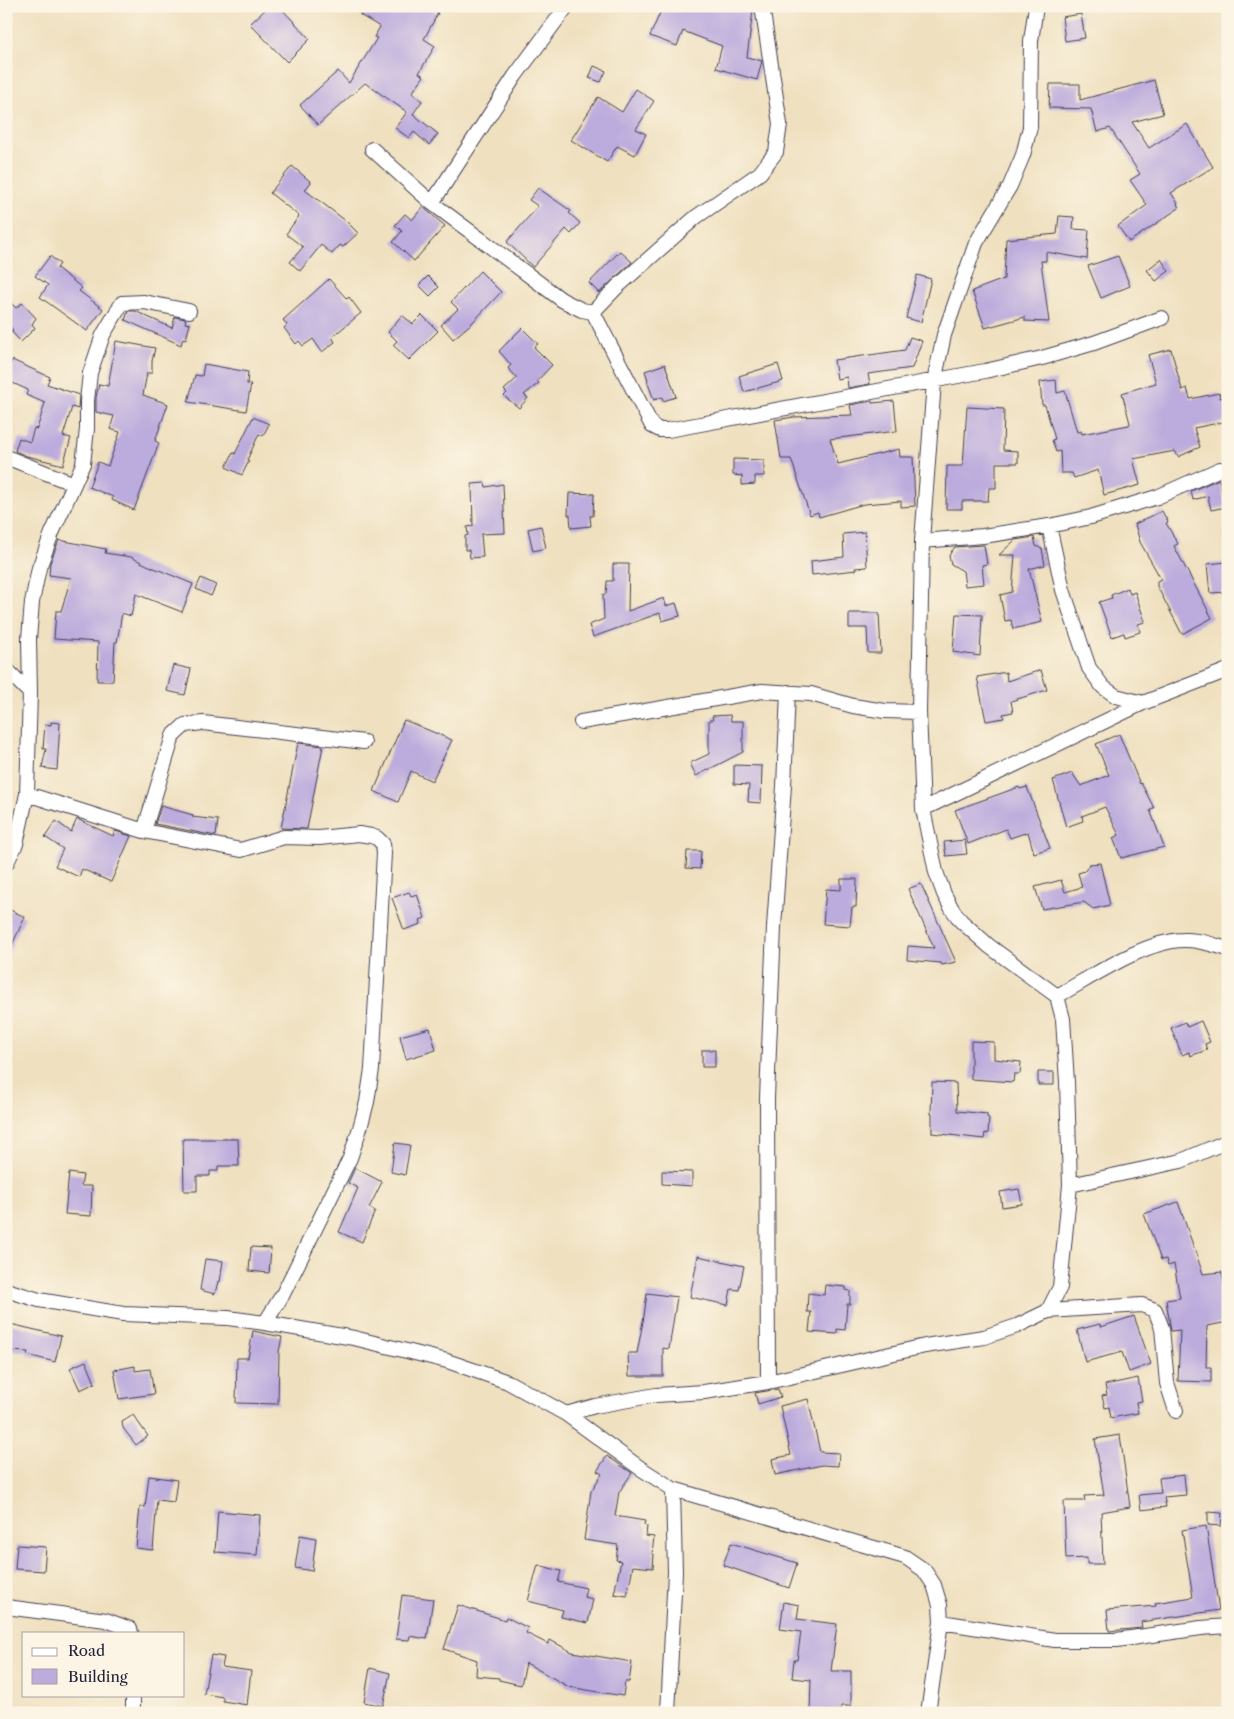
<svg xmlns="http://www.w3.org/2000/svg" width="1234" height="1719" font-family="'Libre Caslon Text',serif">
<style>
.building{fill:#bcabdd}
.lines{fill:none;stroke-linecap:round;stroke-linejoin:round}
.minor-casing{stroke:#413e4f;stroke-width:16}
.minor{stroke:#fff;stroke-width:14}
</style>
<rect width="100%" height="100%" fill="#fcf5e5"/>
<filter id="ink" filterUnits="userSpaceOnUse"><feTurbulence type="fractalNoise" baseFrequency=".02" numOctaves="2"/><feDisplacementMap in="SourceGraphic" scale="10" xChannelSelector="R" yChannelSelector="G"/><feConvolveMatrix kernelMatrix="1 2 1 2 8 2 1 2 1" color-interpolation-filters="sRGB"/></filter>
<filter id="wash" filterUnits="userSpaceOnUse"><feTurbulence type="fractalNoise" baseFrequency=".0096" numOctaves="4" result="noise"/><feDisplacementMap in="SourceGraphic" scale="20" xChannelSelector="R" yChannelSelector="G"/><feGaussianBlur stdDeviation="1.12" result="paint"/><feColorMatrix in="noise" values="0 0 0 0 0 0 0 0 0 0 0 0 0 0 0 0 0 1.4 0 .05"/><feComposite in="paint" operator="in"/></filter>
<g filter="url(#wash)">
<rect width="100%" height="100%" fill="#efe0bf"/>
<g id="blocks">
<path class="building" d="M269 6H279L310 39 287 62 250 24Z
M366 6H426L438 13 424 39 435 46 419 73 424 76 412 93 422 101 413 114 438 134 429 145 414 132 409 138 395 128 407 112 365 83 318 125 300 105 338 71 349 83 377 38 374 37 380 27 360 15Z
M663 6H722L753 10 747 57 762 61 757 80 716 68 722 46 683 31 677 46 650 36Z
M1081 14 1085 38 1065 41 1062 17Z
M594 66 606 71 601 82 589 78Z
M1154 80 1163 114 1132 122 1149 148 1187 124 1213 167 1171 193 1178 203 1177 204 1179 208 1129 242 1118 226 1147 205 1130 180 1140 174 1110 128 1097 132 1091 109 1049 108 1050 84H1080V100Z
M636 89 654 101 636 129 646 134 635 155 617 146 607 162 571 140 598 97 622 112Z
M292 166 311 182 305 190 346 221 358 233 343 247 340 245 332 254 321 245 300 271 290 262 303 247 286 234 299 216 270 193Z
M538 188 571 211 569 213 580 223 571 234 566 229 533 267 507 242 538 206 529 200Z
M423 207 445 226 414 261 393 242 402 231 395 225 405 214 412 220Z
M1059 216 1074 217 1073 229 1089 230 1087 259 1046 252V261H1041L1049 322 1025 321V317L985 328 972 291 1004 279 1006 239 1057 234Z
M620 251 632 262 599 293 589 283Z
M50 256 60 264 57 268 82 288 79 291 103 309 87 331 40 297 48 285 35 276Z
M1118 256 1130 286 1101 298 1088 266Z
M1161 259 1169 271 1156 281 1147 270Z
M480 271 501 292 472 323 453 339 441 325 458 309 451 302Z
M917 275 931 279 921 322 906 318Z
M428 276 439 287 430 296 419 285Z
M329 279 347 299 349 297 361 313 332 337 335 342 322 352 313 339 303 346 299 341 296 344 284 328 287 325 283 320Z
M6 298 16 308 22 303 36 318 32 324 35 328 21 342 11 331 13 330 6 322Z
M128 311H135L172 328 175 317 186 319 185 323 190 324 186 339 183 338 181 345 125 320Z
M402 315 413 324 422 315 438 331 409 360 393 345 397 341 388 332Z
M522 328 538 344 534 347 552 365 537 381 539 383 524 395 528 398 519 408 504 396 507 393 504 390 517 378 508 368 511 365 499 351Z
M910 337 922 341 912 368 868 374 870 384 848 388 847 377 837 379 834 360 905 350Z
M116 341 155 348 152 361V373H147L143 395 168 404 155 441 159 443 134 510 112 500 113 497 89 487 98 462 108 466 120 432 110 429 114 416 96 412V397L99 384 108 386Z
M1171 349 1182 390 1187 388 1190 399 1219 393 1220 398 1228 396V421L1194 428 1200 447 1178 457 1175 451 1133 459 1140 485 1104 495 1098 470 1074 478 1072 473H1061L1060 451 1056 452 1052 440 1055 439 1045 405H1042L1040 382 1056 380 1057 393 1065 391 1077 432 1081 431 1082 434 1129 425 1130 423 1122 393 1156 383 1148 355Z
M12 360 50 377 47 384 79 395 78 409 72 407 63 436 71 438 63 465 27 456 15 451 19 438 30 442 34 428 37 429 45 403 26 395 28 390 6 380V373Z
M204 364 248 372 247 384H251L246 411 188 402 195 375 202 376Z
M665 364 676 397 663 401 662 397 654 400 647 381 648 380 645 371Z
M778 364 783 381 744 392 739 376Z
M872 401V403L894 401 897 431 830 439 838 464 899 449 900 457H913L915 506 901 507V501L864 504 819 517 818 512 810 515 791 459H781L775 420 794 417 852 415 850 405Z
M967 407 1004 409 1003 450 1018 451V463H996V488H989L988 501H962V509H946L947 466H963Z
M253 417 269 424 263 436 259 434 247 460 249 461 242 475 226 467 233 453 235 454Z
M733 459 764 460V476H755V484L742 485V476L733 475Z
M1219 479 1226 507 1211 510 1208 496 1193 500 1191 491Z
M485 483 486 487 503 484 505 533 481 534 483 557 470 558 469 550H465V536L468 535 467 527 473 526 472 484Z
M569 493 594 494 593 516H590L591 526 571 528 570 515H568Z
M1162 511 1168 522 1166 523 1178 544 1174 546 1212 618 1182 634 1157 586V581L1161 579 1140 542 1135 524Z
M541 526 546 548 533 551 528 529Z
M865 532 867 567 855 568 856 570 812 575 811 561 844 557 843 534Z
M1034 537 1036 546 1042 549 1045 565 1029 569 1042 622 1013 629 1011 620 1005 621 1000 595 1012 592 1015 555H999L1015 540Z
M59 540 106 549 105 553 131 557 147 565 193 584 182 612 136 594 131 616 122 613 117 642H115L113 681H97L98 642 54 639 56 611H61L71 578 49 575 50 563Z
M984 545 987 564 982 565 984 584 965 586 963 571 951 564 949 556 951 552 955 547Z
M1228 562V592L1210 593 1207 564Z
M613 564H629L628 611 664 598 666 606 676 603 680 616 662 621 660 613 593 637 589 625 604 619 603 594H606L607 581H613Z
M201 578 216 585 211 596 196 589Z
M1128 588 1130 594 1135 592 1145 622 1138 624 1140 632 1125 637 1124 633 1112 637 1099 602 1112 598 1111 595Z
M849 613H879L881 653H868L867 628H849Z
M956 614 982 615 980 656 953 652Z
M173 665 191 669 185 695 167 691Z
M1041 670 1047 690 1011 701 1013 712 1003 714 1004 718 986 721 977 677 1006 672 1007 681Z
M730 715 731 721H743V752L696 776 690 763 709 754V720H713L712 716Z
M404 720 452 740 432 781 411 771 398 802 374 791Z
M51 722 60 723 57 770 42 768 46 749H43L45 724 51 725Z
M1119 734 1140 784 1141 783 1154 808 1150 810 1164 847 1121 858 1113 838 1119 835 1105 807 1082 816 1083 821 1066 827 1053 780 1072 773 1081 786 1109 775 1096 744Z
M298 743 323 746 307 829 281 828Z
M734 765 762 766 761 803 748 802 749 785 734 784Z
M1019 787 1020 789 1027 787 1050 848 1034 853 1028 832 1010 838 1006 829 968 844 955 810Z
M161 806 193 815 192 817 218 820 216 836 155 824Z
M77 819 113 836 115 831 131 836 111 882 82 869 79 877 55 866 63 849 45 837 56 821 71 832Z
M965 840 967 854 946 856 944 842Z
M687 851H701L700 869 686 868Z
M1100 863 1110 905 1093 909 1084 902 1042 909 1035 887 1061 880 1065 892 1082 887 1078 873 1085 871 1089 864Z
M841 879H857L856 907H852L850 926 823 924 826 889 841 890Z
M921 884 956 962 942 965 941 963 907 960 908 946 934 948 908 889Z
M409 892 411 896 417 894 425 918 420 920 421 924 404 930 392 898Z
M6 908 25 917 6 958Z
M1201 1021 1210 1042 1205 1044 1207 1050 1190 1056 1189 1052 1182 1055 1171 1028 1185 1022 1187 1027Z
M430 1028 436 1050 406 1059 400 1036Z
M971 1041 994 1042V1059L1021 1062 1020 1074H1014L1013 1082 971 1079Z
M702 1050H715V1067H702Z
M1038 1072H1054V1085H1038Z
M932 1082 956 1083 957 1111 987 1114V1117L989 1118 988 1134 985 1133 984 1139 932 1133V1114H931Z
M183 1139H238L239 1166H218V1171H210V1176H197V1191H184Z
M395 1143 410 1145 405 1175 391 1172Z
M355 1168 382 1182 369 1208 375 1211 362 1242 339 1232 358 1188 348 1183Z
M662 1171 692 1172V1186L662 1184Z
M69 1173 83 1175 81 1186H92L91 1216 65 1214Z
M1019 1189 1022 1204 1002 1207 1000 1192Z
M1178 1202 1203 1274 1222 1272 1228 1307V1322L1207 1326 1206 1367H1211V1382L1178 1381 1180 1330 1171 1331 1166 1300 1180 1298 1174 1264 1168 1266 1166 1259 1161 1260 1144 1214Z
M251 1247 271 1248 269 1273 249 1271Z
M698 1256 744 1266 739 1290 731 1289 728 1305 690 1297Z
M205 1259 223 1261 220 1282 218 1281 215 1294 200 1290Z
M825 1285 846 1287V1290L850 1291V1304H847L845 1330 837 1329V1334L809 1332 811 1312H807L808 1293 824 1295Z
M647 1293 677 1297 669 1349 663 1348V1376H629L628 1353H637L644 1316Z
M1134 1316 1151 1364 1129 1372 1122 1352 1085 1362 1077 1330 1100 1324 1101 1327Z
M6 1323 61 1336 55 1362 27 1355 28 1352 6 1351Z
M253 1331 282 1337 279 1352 278 1404 236 1403 237 1358H248Z
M86 1361 95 1383 80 1390 70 1368Z
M135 1366V1371L150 1369 154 1394 119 1399 114 1370Z
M1138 1378 1142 1401 1136 1402 1138 1413 1111 1418 1109 1407 1105 1408 1102 1396 1107 1395 1105 1385Z
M778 1389 781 1397 758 1404 755 1393Z
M808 1399 820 1452 839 1453 838 1466 822 1465 775 1475 772 1459 791 1455 780 1406Z
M133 1415 148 1436 136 1445 123 1428 122 1422Z
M1120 1435 1130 1507 1101 1512 1103 1564H1087V1558L1066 1559 1064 1501H1085L1084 1496 1104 1495 1095 1439Z
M607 1456 632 1473 619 1492 615 1516 645 1521 644 1525 647 1526 646 1536 654 1537 652 1554H654L653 1568 633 1566 627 1596 614 1594 621 1561 616 1560 618 1545 584 1540 591 1491 602 1474 597 1471Z
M1184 1475 1186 1495 1164 1497 1166 1507 1141 1510 1139 1495 1161 1493 1159 1478Z
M149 1476 177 1480 174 1502 157 1500 153 1550 136 1548 140 1507H145Z
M218 1511 260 1515 257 1555 215 1552Z
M1208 1512 1222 1513 1221 1526 1208 1525Z
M1206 1526 1219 1610 1141 1622 1142 1628 1109 1631 1107 1610 1156 1606 1155 1603 1193 1597 1182 1530Z
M300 1535 316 1538 312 1571 295 1568Z
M731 1543 797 1563 789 1588 723 1565Z
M17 1545 46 1547 44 1571 15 1569Z
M538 1565 561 1571 558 1582 586 1588 584 1597 593 1599 588 1623 561 1617 563 1610 528 1601Z
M402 1595 433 1599 427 1639 410 1636 409 1640 396 1639Z
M784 1602 799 1605 797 1619 837 1624 831 1671H851V1706H841V1711H810L811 1680 792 1678 794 1660H797L801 1632 780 1629Z
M458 1605 505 1620 506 1617 528 1628 526 1633 548 1644 550 1640 572 1652 632 1662 629 1682H625L623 1696 569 1687 526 1663 521 1685 499 1680V1678L476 1676 477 1660 444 1649Z
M211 1655 224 1657 222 1667 251 1671 247 1705 223 1701V1697L204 1694Z
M370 1668 390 1673 383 1706 364 1702Z"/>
</g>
</g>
<g filter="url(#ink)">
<use href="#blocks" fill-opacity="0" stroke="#413e4f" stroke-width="1"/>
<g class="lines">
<g class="minor-casing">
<path id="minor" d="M372 149 432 203 562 300 582 310 593 312 617 287 696 217 760 173 776 152 780 124 762 6
M432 203 515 76 567 6
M593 312 652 426 660 430H668L985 371 1042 358 1094 343 1162 318
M6 457 74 484
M1049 526 1063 590 1089 668 1103 687 1116 696 1143 703
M922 541 983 536 1049 526 1091 517 1157 497 1220 469
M6 669 30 693
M581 722 762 691 811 694 853 706 885 711 919 712
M27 794 144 831 241 850 284 837 319 838 359 834 371 836 377 838 383 844 384 853 372 1069 367 1102 360 1128 350 1158 283 1294 265 1323
M923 809 1143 703 1228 670
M144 831 173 736 185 725 203 723 364 742
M6 864 16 844 27 794 30 693 29 639 32 602 39 568 52 533 83 464 87 429V401L90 373 103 335 122 303 144 302 189 311
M1057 996C1092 977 1144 941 1183 940 1198 939 1213 945 1228 949
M1070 1185 1181 1161 1228 1141
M6 1290 39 1300 123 1314 228 1318 265 1323 354 1338 447 1361 508 1382 566 1414 640 1468 673 1489 905 1557 924 1570 934 1585 940 1605 941 1622 928 1713
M1048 1311 1142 1305 1155 1310 1162 1328 1167 1383 1176 1411
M768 1382 767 1098 774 927 784 786 788 692
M566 1414 595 1406 656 1395 704 1392 768 1382 925 1346 984 1337 1017 1326 1048 1311 1060 1287 1070 1185 1067 1082 1063 1019 1057 996 989 946 961 921 952 909 944 894 936 872 923 809 919 712 922 541 934 382 944 335 976 243 1010 186 1023 155 1030 127 1031 41 1036 6
M6 1607 106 1620 130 1629 131 1633
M941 1622 1055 1640H1117L1201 1628 1228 1626
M133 1713V1695
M668 1713 675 1572 673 1489"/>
</g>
<use href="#minor" class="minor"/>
</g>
</g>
<rect width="1234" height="1719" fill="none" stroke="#fcf5e5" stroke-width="25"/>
<rect x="22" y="1632" width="162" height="65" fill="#fcf5e5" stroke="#a5a1a1"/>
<rect x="32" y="1648" width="25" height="8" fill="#ffffff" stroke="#a5a1a1"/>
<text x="68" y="1656" font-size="15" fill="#22223b">Road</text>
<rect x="32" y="1669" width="25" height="15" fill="#bcabdd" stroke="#a5a1a1"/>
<text x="68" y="1682" font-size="15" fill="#22223b">Building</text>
</svg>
